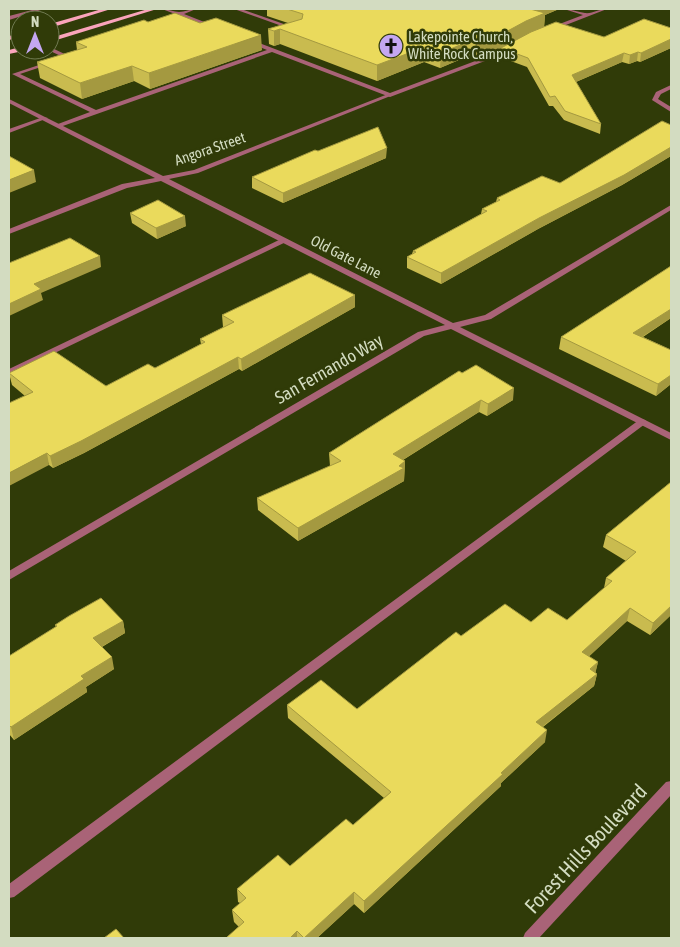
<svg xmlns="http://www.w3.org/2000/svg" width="680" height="947" font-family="'Asap Condensed',sans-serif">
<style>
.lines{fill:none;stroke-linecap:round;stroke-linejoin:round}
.service{fill:#a96377;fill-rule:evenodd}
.minor{fill:#a96377;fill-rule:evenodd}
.primary{fill:#faa4bb;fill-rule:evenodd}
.wall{fill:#c9bb4f}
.shaded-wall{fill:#a49940}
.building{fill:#eada5c;stroke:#a49940}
.labels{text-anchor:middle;stroke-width:5;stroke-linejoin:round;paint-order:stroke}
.far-poi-label{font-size:15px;fill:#d3dcc1;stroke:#303b08;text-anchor:start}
.far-street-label{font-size:15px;fill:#d3dcc1;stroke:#303b08}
.street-label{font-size:18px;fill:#d3dcc1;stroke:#303b08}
.near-street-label{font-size:21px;fill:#d3dcc1;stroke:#303b08}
</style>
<rect width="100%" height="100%" fill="#303b08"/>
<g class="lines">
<path class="service" d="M162 9C168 9 174 12 179 12 185 12 190 9 196 9L184 14 217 27 212 28Z
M234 9H241L298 29 293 30Z
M564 9C571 9 578 12 585 13 592 14 599 9 607 9L553 30H549V28L583 15Z
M249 39 390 93 502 51 511 46 516 47 506 53 390 97 272 52 60 127 57 125 58 124 90 112 12 74 63 57 48 50H50V47L52 48 71 57 20 74 96 110 267 50 247 42V40Z
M43 117 48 118 9 133V129Z
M281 239H287L288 241 9 375V369Z
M642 419 645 420 647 422 645 424 14 897 9 898V884L639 420Z"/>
<path class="minor" d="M36 9H44L9 20V16Z
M671 85V89L661 94 658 99 671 107V112L652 100 656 92Z
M388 94 393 95 198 173 169 179 453 323 485 315 671 205V210L491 319 460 327 671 433V440L451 329 424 336 9 580V571L418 332 445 325 161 181 127 188 9 234V229L122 184 155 178 9 103V99L163 176 194 170Z
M671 781V795L539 938H523L525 933 666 782Z"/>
<path class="primary" d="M102 9H111L50 28V24Z
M148 9H157L50 42V38Z
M20 33V37L9 40V36Z
M20 47V50L23 51 9 54V50Z"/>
</g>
<path class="wall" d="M267 9H559L545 15 544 27 604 37 671 28V48L640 62 637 61 629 64 622 62 576 82 601 124 600 134 564 120 553 106H549L527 67 500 57 501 49 474 59 466 57 440 68 424 62 377 81 280 44 274 46 269 44 268 29 288 23 267 16Z
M148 22 262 50 150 89 134 81 82 99 40 78 37 62 77 50 76 42Z
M671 125V156L622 185 538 229 441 284 407 268V257L412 254 413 251 481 214 482 209 496 202 497 198 560 183Z
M318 151 386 158 283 203 252 188V177Z
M130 213 186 226 157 239 132 223Z
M671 266V318L643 337 671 350V384L656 396 559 349 561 337Z
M355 295V307L242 371 239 369 84 453 53 468 49 465 25 396 12 385 9 373 106 386 155 368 201 344 200 339 224 327H223L222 315Z
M459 371 513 400 487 416 479 412 403 460 405 461 404 481 298 541 258 510 257 498 330 466 329 453Z
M671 482V615L650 635 627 621 588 657 598 662 595 673 597 674 594 686 543 727 545 742 501 783V786L364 913 354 904 317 938H226L239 927 234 922 232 910 240 903 238 902 237 889 290 866 353 825 384 798 288 718 287 705 357 709 461 636 531 622 567 620 604 588 606 578 626 561 603 547 606 535Z
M123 621 125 633 102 647 114 669 86 687 87 692 14 740 9 734V656L56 627 55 625Z"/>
<path class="shaded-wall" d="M527 9H559L545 15 544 28 501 48V49L474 59 476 43Z
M280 29V44L274 46V31Z
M261 35 262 50 150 89 149 73Z
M671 39V48L640 62 641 53Z
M467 42 466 57 440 68 441 53Z
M425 47 424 62 377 81V65Z
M638 52 637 61 629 64 630 55Z
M624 53 622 62 571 84 572 75Z
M132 66 134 81 82 99 80 83Z
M671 147V156L622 185 538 229 441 284V273L539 218Z
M387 148 386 158 283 203V193Z
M34 170 36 182 9 193V180Z
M185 216 186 226 157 239 156 228Z
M100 256 101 267 41 293 43 300 9 316V304L34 284Z
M355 295V307L242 371 241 359Z
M671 309V318L631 344 633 333Z
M238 357 239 369 84 453 53 468 50 456Z
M671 375V384L656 396 658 384Z
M514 388 513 400 487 416 488 404Z
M481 400 479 412 393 466V454Z
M47 453 49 465 9 486V473Z
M405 461 404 481 298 541V528Z
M671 606V615L650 635 653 623Z
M630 608 627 621 580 665 582 652Z
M123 621 125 633 96 650 93 638Z
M112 657 114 669 86 687 87 692 14 740 11 727 81 676Z
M598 662 595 675 597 674 594 686 533 734 536 722Z
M547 730 545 742 501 783V786L364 913V901Z
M354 892V904L317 938H304Z
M297 931V938H290Z"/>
<path class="building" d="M287 9H530L545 13 526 21 502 34 476 43 467 42 441 53 425 47 377 65 280 29 274 31 268 29 302 19 303 14Z
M175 13 200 23 216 18 261 35 149 73 132 66 80 83 37 62 87 47 76 42 144 20 148 22Z
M644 19 671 28V39L641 53 638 52 630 55 624 53 572 75 601 124 565 111 555 96 550 97 528 58 501 48 531 32 556 22 604 37Z
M662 121 671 125V147L624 175 539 218 441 273 407 257 416 252 413 251 487 211 482 209 500 200 497 198 542 176 560 183Z
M378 127 387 148 283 193 252 177 315 150 318 151Z
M9 156 34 170 9 180Z
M158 200 185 216 156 228 130 213Z
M70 238 100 256 34 284 41 289 9 304V263Z
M671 266V309L633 333 671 350V375L658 384 561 337Z
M310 273 355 295 241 359 238 357 81 441 50 456 47 453 9 473V403L33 392 9 373 54 351 106 386 148 364 155 368 205 342 200 339 234 322 222 315Z
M476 365 514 388 488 404 481 400 393 454 405 461 399 466 404 468 298 528 257 498 341 461 329 453 459 371 462 373Z
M671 482V606L653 623 630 608 582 652 598 662 590 669 597 674 536 722 547 730 501 773 503 774 364 901 354 892 304 938 297 931 290 938H226L244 922 232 910 246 898 237 889 278 855 290 866 346 819 353 825 391 792 287 705 321 680 357 709 456 632 461 636 505 604 531 622 548 608 567 620 612 581 606 578 636 552 606 535Z
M101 598 123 621 93 638 112 657 81 676 84 679 11 727 9 725V656L57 626 55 625 69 616Z
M116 929 124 938H104Z"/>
<defs>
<g id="church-disc" transform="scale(1.25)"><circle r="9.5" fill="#c4a7f1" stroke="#303b08"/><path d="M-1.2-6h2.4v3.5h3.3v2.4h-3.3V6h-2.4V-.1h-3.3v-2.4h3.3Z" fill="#111"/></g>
</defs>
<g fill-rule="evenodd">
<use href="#church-disc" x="391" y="46"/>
</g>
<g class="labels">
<g class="far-poi-label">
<text x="408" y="42">Lakepointe Church,<tspan x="408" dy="17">White Rock Campus</tspan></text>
</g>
<g class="far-street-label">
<text transform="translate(210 149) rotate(-19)" y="5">Angora Street</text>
<text transform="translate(346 257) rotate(27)" y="5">Old Gate Lane</text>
</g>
<g class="street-label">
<text transform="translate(329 369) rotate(-30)" y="6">San Fernando Way</text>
</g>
<g class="near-street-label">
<text transform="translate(586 849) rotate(-47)" y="7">Forest Hills Boulevard</text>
</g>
</g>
<rect width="680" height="947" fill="none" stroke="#d3dcc1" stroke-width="20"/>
<g transform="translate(35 35)"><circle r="24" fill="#303b08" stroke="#717b52"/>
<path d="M0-4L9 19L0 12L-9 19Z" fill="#c4a7f1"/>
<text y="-8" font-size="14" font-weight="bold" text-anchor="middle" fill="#d3dcc1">N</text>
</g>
</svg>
